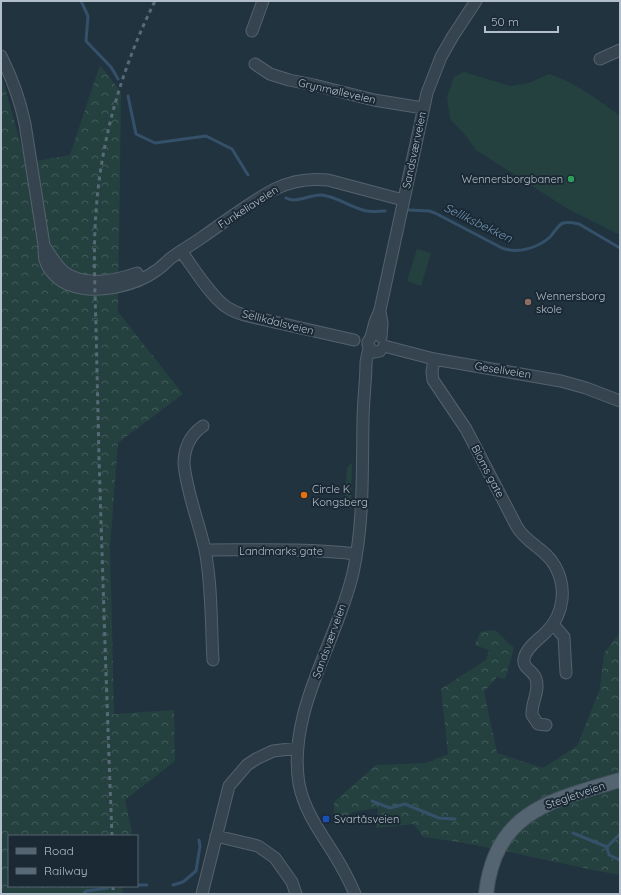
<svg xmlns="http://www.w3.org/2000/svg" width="621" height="895" font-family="Quicksand,sans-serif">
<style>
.grass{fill:#244140}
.forest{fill:url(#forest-crowns)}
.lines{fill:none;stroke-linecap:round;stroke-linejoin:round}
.stream{stroke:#345169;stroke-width:3}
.minor-casing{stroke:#54626e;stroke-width:13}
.major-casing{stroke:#42505c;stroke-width:16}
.minor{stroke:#364450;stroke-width:11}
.major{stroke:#546470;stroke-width:14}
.rail{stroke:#586977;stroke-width:3;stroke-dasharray:4 4;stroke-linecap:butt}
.leisure-dot{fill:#2e9e5b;stroke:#1b2935;stroke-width:1.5}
.education-dot{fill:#8d6e63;stroke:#1b2935;stroke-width:1.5}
.food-dot{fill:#e8710a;stroke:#1b2935;stroke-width:1.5}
.transit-dot{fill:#1a4fb4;stroke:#1b2935;stroke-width:1.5}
.labels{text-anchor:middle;stroke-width:4;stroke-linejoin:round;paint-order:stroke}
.street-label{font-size:11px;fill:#b2bfcb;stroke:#1b2935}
.poi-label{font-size:11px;fill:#b2bfcb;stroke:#1b2935;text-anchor:start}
.water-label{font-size:12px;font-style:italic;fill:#7095b1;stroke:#1b2935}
</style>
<defs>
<pattern id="forest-crowns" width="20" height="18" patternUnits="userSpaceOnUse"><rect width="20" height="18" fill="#244140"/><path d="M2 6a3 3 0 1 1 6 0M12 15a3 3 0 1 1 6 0" fill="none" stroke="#415b5a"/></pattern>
</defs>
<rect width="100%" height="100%" fill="#223340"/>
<path class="grass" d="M464 72 510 86 529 83 549 74C575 82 598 100 620 116V235L568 209 476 150 466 136 450 119 447 97 454 77Z
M417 249 431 253 421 286 407 281Z
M352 463V467L351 509C346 504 344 499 345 492H347V489L345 488 347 469 348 466Z"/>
<path class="forest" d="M100 65 121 92 118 312 183 394 118 443 110 546 114 714 174 710 175 761 125 800 132 832 131 836H9V886H123L122 894H1V74L26 163 70 155Z
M495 630 514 648 505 679 497 677 484 692 497 753 543 768 577 746 600 689 604 653 620 633V875C554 863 489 845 423 837L414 824 376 828 378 808 353 812 334 825V802L376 765 426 763 448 754 441 689 486 660 489 650 475 645 480 632Z"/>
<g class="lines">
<path class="stream" d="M81 1 88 16 86 41 111 67 118 79
M128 96 136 134 155 143 206 136 232 149 248 175
M286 198C296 204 310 194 322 195 338 197 351 208 367 211 373 212 379 211 385 211
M409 210 429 211 435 213 502 248C517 254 538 248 550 237 554 233 558 225 563 223 568 222 574 223 579 224L620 248
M372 801 390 808 405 804 439 818 455 819
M573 833 607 847
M620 834 607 847 609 855 620 860
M137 885H147
M173 885 183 882 196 871 200 846 199 840
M83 894 86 891 108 888"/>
<g class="minor-casing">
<path id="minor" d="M252 31 263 1
M1 56C12 78 20 100 25 124L44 245C44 250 44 256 45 260 48 271 60 282 70 285 95 295 136 286 157 270 162 267 166 262 171 258 182 250 193 244 204 236 227 220 250 202 275 189 293 180 309 178 328 180L403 200
M600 59 620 50
M255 64 270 74 289 80 314 85 374 100 423 108
M45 247C51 256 56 265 64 272 84 287 115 281 137 273
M181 251C193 267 209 294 225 306 232 311 240 314 248 316L354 340
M380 312 382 323 381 337
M384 346 434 359 561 381 586 388 620 401
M380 351 375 352 371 350 368 345V342L371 337 375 322 380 310 427 93 441 57 453 36 476 1
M434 359 432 372 433 380 466 429 517 527C527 544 546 549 555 566 567 587 564 614 547 631 540 639 526 647 524 659 522 668 534 671 536 679 540 691 531 703 532 715L538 724 546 725
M203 426C190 435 184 449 184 464 187 494 199 522 205 550 212 585 211 625 213 660
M205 550C255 550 306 548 356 554
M553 624 564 637 566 673
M216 836 258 846 275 858 292 882 296 894
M202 894 229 786 247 765 256 759 273 751 298 748
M355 894C349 880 342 867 334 854 320 832 304 810 299 784 287 711 337 642 353 573 364 523 362 472 363 422 363 402 366 382 366 362L369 348"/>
</g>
<g class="major-casing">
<path id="major" d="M486 894C495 811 552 800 620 780"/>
</g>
<use href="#minor" class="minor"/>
<use href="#major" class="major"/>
<path class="rail" d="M112 836C107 710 103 584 99 458 98 414 97 371 96 327 95 289 93 250 96 212 101 139 122 67 155 1
M113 886V894"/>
</g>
<circle class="leisure-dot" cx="571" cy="179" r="4"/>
<circle class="education-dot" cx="528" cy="302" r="4"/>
<circle class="food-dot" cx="304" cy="495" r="4"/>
<rect class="transit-dot" x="322" y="815" width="8" height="8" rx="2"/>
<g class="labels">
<g class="street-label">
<text transform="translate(337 91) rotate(13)" y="4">Grynmølleveien</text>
<text transform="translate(414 150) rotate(-78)" y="4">Sandsværveien</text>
<text transform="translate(248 207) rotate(-33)" y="4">Funkeliaveien</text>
<text transform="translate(278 322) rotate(14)" y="4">Sellikdalsveien</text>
<text transform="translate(503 370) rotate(9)" y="4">Gesellveien</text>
<text transform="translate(488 471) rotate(62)" y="4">Bloms gate</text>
<text x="281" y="555">Landmarks gate</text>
<text transform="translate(329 641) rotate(-70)" y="4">Sandsværveien</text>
<text transform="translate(575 795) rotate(-19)" y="4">Stegletveien</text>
</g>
<g class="poi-label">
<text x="563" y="183" text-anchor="end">Wennersborgbanen</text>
<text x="536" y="300">Wennersborg<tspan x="536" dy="13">skole</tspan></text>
<text x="312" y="493">Circle K<tspan x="312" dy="13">Kongsberg</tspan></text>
<text x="334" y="823">Svartåsveien</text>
</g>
<g class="water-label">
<text transform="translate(478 223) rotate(26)" y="4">Selliksbekken</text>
</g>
</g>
<rect width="621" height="895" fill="none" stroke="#b2bfcb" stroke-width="4"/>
<rect x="8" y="835" width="130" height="52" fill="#1b2935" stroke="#576571"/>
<rect x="16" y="848" width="20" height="6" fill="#546470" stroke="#576571"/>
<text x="44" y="855" font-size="12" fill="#b2bfcb">Road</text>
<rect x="16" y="868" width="20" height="6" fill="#586977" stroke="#576571"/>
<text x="44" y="875" font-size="12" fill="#b2bfcb">Railway</text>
<path d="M485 26v6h73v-6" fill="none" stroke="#b2bfcb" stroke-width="2"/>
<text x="491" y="26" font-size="12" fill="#b2bfcb" stroke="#1b2935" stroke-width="3" paint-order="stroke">50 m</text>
</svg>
